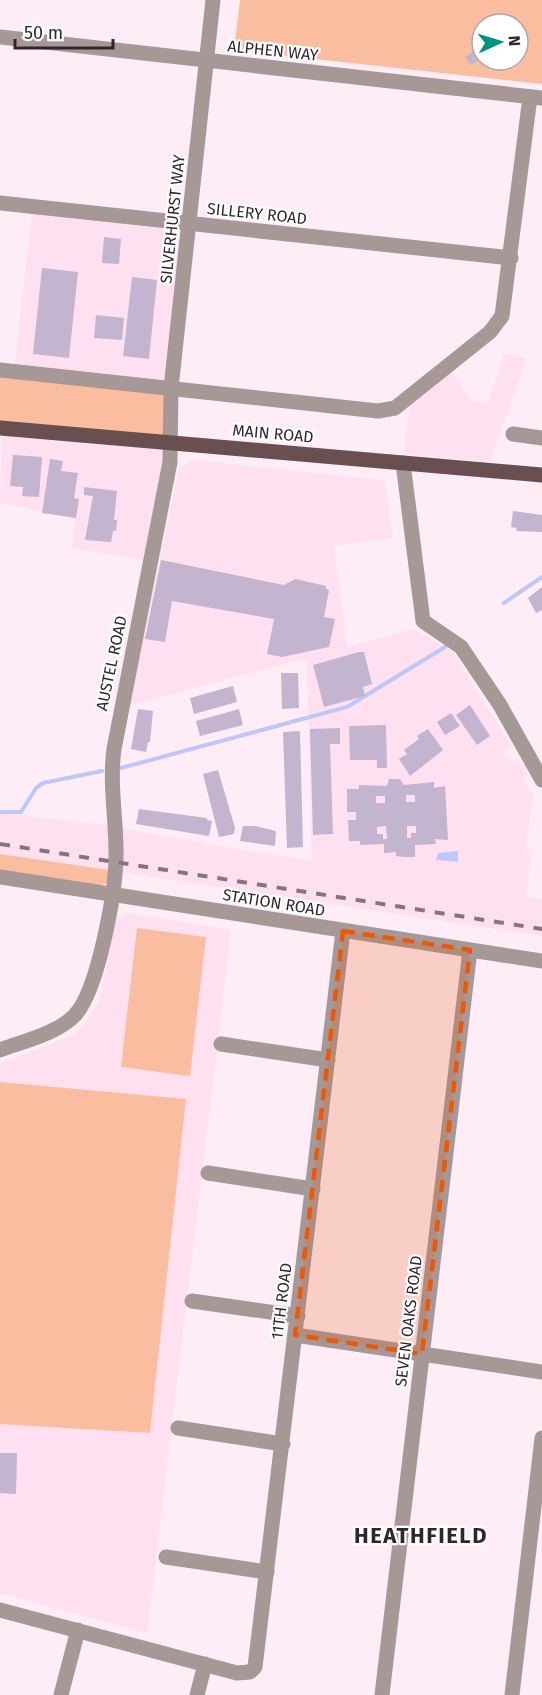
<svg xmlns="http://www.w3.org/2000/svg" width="542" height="1695" font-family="'Fira Sans',sans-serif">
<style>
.built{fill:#ffe0f1}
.green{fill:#fabd9f;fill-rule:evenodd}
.water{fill:#bfc7f9}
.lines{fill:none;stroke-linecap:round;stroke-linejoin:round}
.stream{stroke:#bfc7f9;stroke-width:4}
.building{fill:#c3b4cf;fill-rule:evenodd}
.minor{stroke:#a79898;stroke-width:15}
.major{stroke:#694f50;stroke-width:15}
.rail{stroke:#84767e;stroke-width:4;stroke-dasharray:10 10;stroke-linecap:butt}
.marked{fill:#e8590c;fill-opacity:0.2;stroke:#e8590c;stroke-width:4.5;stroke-dasharray:12 8;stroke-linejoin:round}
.labels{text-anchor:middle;stroke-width:4.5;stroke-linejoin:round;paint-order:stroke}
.street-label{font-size:16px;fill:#31262d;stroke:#fff}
.district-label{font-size:22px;font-weight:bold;letter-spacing:1.5px;fill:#31262d;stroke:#fff}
</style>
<rect width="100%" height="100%" fill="#feecf6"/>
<path class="built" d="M33 207 189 224 171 388 14 371Z
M505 353 526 359 490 462 404 454 410 404 451 372 470 400 487 404Z
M2 428 171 442 151 561 72 548 76 518 0 503Z
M192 460 384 480 393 538 334 546 347 647 413 629 451 650 512 747 502 754 512 763 518 759 528 776 523 779 533 796 525 853 531 854 526 896 542 899V936L0 854V813L104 825 197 842 201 840 207 844 312 861 307 658 129 705 179 469Z
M127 913 231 930 147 1633 0 1593V1064L76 1034 85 1024 99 1000 116 920Z"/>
<path class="green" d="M240 0H542V84L234 50ZM482 24H518V60H482Z
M0 370 171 388V442L0 427Z
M0 854 109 870 107 883 100 886 0 870Z
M137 928 206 937 190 1076 121 1067Z
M0 1082 186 1099 150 1433 0 1424Z"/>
<path class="water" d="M458 851V862L436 860 438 853Z"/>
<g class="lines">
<path class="stream" d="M504 603 542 577
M121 768 347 707 445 647
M0 812H21L36 788 43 783 102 771"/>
</g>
<path class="building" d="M482 46V58L471 65 465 57Z
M104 237 121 239 119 264 102 263Z
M42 268 78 272 69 358 33 354Z
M132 277 157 280 149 359 123 356Z
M96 315 124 318 122 340 94 338Z
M13 455 42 457 39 497 22 496 23 487 10 486Z
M50 459 63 461 61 471 78 473 74 498 79 499 76 518 42 513Z
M84 487 117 491 114 520H117L116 531H113L111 542 85 540 93 496 84 495Z
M513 511 542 515V532L516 531 517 528 511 527Z
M161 560 284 585 295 579 326 586V589L329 590 324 617 335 619 329 647 282 657 267 654 274 619 172 601 165 642 145 639Z
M542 587V610L536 613 528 598Z
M359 652H364L372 684 363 687 365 696 324 707 313 665Z
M281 673H298L299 708 282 709Z
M233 686 237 702 194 714 190 698Z
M470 705 490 736 477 745 456 715Z
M138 709 153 711 150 742H148L146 752 131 749Z
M239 709 243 725 200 736 196 721Z
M451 713 460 726 445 735 437 722Z
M386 725 387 768H377V760H350L349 726Z
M340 728V744H330L333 834 313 835 310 729Z
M428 729 443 750 410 776 399 759 407 754 404 750 419 739 417 736Z
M300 731 303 847 287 848 283 732Z
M218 770 235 828 234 834 219 837 203 774Z
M389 779H400L404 785 434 782V788L445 786 448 840 435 839 436 844 415 845V857H404L396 856V852L384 853V844L360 845V841H349L348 820H356V812H347V789H359V785L387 786ZM406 795H415V802H406ZM376 796H385V803H376ZM386 826 387 839H383V834H377V827ZM407 826H416V833H411V838H407Z
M139 809 207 818V820L212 821 209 836 136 824Z
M243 826H255L276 831 275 846 240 841Z
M0 1453H17L16 1494 0 1493Z"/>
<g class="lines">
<path class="minor" d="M0 37 542 98
M0 203 511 258
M0 370 378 411 395 408 490 332 502 316 530 97
M513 434 542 438
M403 463 423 621 461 647 500 705 542 780
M0 877 542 961
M221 1044 328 1060
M0 1050C24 1041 56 1034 74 1016 98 992 115 894 116 859 117 822 109 786 114 749L170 462 171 388 213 0
M208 1173 313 1189
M192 1301 298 1316
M295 1335 542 1372
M178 1428 283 1444
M166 1557 267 1572
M0 1610 237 1673 250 1672 255 1667 343 931
M61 1695 78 1630
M197 1695 205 1664
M382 1695 470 950
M512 1695 542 1438"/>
<path class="major" d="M0 428 542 475"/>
<path class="rail" d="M0 844 542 929"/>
</g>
<path class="marked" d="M343 931 470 950 422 1354 295 1335Z"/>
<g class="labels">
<g class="street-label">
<text transform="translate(273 50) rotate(6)" y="6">ALPHEN WAY</text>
<text transform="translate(257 213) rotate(6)" y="6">SILLERY ROAD</text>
<text transform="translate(172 219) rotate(-84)" y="6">SILVERHURST WAY</text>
<text transform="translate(273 433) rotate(5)" y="6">MAIN ROAD</text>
<text transform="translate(111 663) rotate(-78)" y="6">AUSTEL ROAD</text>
<text transform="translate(274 902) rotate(9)" y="6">STATION ROAD</text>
<text transform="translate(281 1301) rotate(-83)" y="6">11TH ROAD</text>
<text transform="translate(408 1321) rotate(-83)" y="6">SEVEN OAKS ROAD</text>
</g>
<g class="district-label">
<text x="421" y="1543">HEATHFIELD</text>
</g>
</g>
<g transform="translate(500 42) rotate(86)"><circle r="28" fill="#ffffff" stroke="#ada8ab" stroke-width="1.5"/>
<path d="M0-4.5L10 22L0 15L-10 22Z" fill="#009380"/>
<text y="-9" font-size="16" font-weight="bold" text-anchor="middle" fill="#31262d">N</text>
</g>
<path d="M15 39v9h98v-9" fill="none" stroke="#31262d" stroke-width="3"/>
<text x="24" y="39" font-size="18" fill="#31262d" stroke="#ffffff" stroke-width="4.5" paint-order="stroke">50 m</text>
</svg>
